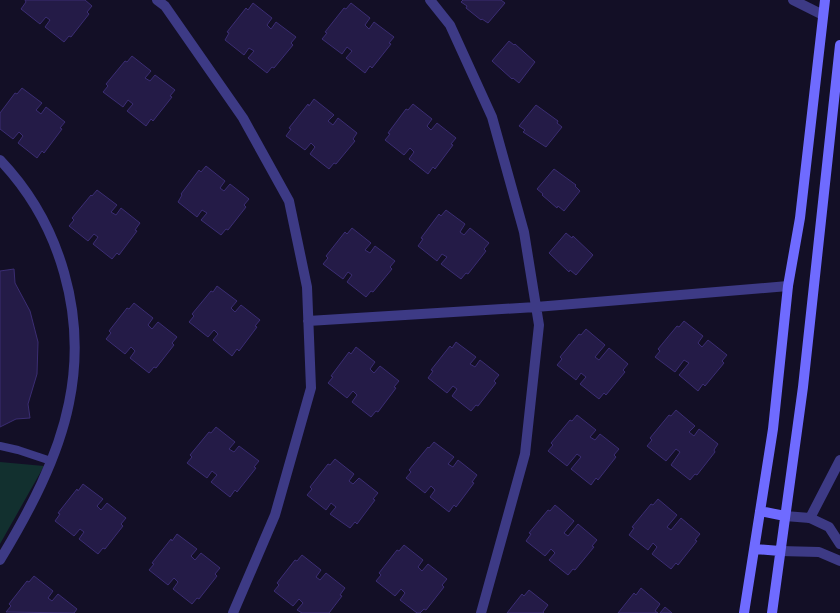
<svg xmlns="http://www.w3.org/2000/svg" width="840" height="613" font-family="Figtree,sans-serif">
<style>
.green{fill:#12302f}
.building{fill:#241b47;stroke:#3b2d73}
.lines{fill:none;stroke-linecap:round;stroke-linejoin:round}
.service{stroke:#3d3a85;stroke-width:8}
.minor{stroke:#3d3a85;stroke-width:10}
.tertiary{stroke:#3d3a85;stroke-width:10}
.secondary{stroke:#6f6bff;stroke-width:10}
</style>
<rect width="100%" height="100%" fill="#130f26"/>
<path class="green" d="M0 462 44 466 0 544Z"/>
<path class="building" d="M25 0H85L92 6 87 12 89 14 71 37 69 36 64 42 45 27 50 20 46 17 40 24 21 9 26 2Z
M463 0H501L505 3 488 23 482 19 481 20 466 8 467 6 461 2Z
M253 3 272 18 267 25 271 29 276 22 296 37 291 43 293 45 274 68 272 67 267 73 248 58 254 51 249 48 244 55 225 40 229 33 227 32 246 8 248 10Z
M351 3 370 18 365 25 369 29 374 22 394 37 389 43 391 44 372 68 370 66 365 73 346 58 352 51 347 47 342 54 322 39 327 33 325 32 344 8 346 9Z
M509 41 514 45 515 44 535 62 519 83 513 78 512 79 492 61Z
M132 56 151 71 145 78 150 81 155 75 175 90 170 96 172 97 153 121 151 119 146 126 127 111 133 104 128 100 123 107 103 92 108 86 106 84 125 61 127 62Z
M22 88 42 103 36 110 41 114 46 107 65 122 60 128 62 129 44 153 42 151 37 158 18 143 23 136 19 132 13 139 0 129V113L15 93 17 94Z
M314 99 334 115 328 121 333 125 338 118 357 133 353 139 355 141 336 164 334 163 329 169 310 154 315 147 311 143 305 150 286 136 291 129 289 128 308 104 309 106Z
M413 104 432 119 427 126 431 130 437 123 456 138 451 144 453 145 435 169 433 167 428 174 409 159 414 152 410 148 404 155 385 140 390 134 388 133 406 109 408 110Z
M536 105 558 121 557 123 562 127 546 147 523 132 525 130 519 126Z
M206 166 225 181 220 188 224 191 230 184 249 199 244 205 246 207 228 230 226 229 221 235 201 220 207 213 202 210 197 217 178 202 182 195 181 194 199 170 201 172Z
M554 169 576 185 575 186 580 191 564 211 558 206 557 208 542 195 543 194 537 189Z
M97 190 117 205 111 212 116 215 121 208 140 223 135 230 137 231 119 255 117 253 112 259 93 244 98 237 94 234 88 241 69 226 74 220 72 218 91 195 92 196Z
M446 210 465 224 460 232 464 235 470 228 489 243 484 249 486 251 468 274 466 273 461 279 441 264 447 257 442 254 437 261 418 246 423 239 421 238 439 214 441 216Z
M352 228 371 243 365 250 370 253 375 246 395 261 390 267 392 269 373 292 371 291 366 297 347 282 352 275 348 272 343 279 323 264 328 258 326 256 345 232 347 234Z
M566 233 572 238 573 236 593 255 576 275 570 270 569 272 549 253Z
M14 269 15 283 30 311 38 342 37 374 28 404 30 418 16 419 0 427V271Z
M217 286 237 301 231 308 235 312 241 305 260 320 255 326 257 327 239 351 237 349 232 356 213 340 218 334 214 330 208 337 189 322 194 316 192 314 211 291 213 292Z
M134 303 153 318 148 325 152 329 158 322 177 337 172 343 174 345 156 368 154 367 149 373 130 358 135 351 131 347 125 354 106 339 111 333 109 331 127 308 129 309Z
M684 321 703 336 698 343 702 347 708 340 727 355 722 361 724 363 705 386 703 384 698 391 679 375 689 363 684 360 675 372 655 357 660 351 658 349 677 326 679 327Z
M586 329 605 345 595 357 599 360 609 348 628 364 623 370 625 372 606 395 604 393 599 399 580 384 586 377 581 373 576 380 557 365 562 359 560 357 579 334 581 335Z
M456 342 476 357 470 364 475 367 480 360 499 375 494 381 496 383 478 406 476 405 471 411 452 396 457 389 453 386 447 393 428 378 433 371 431 370 450 346 452 348Z
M356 347 375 362 370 369 374 373 380 366 399 381 394 387 396 388 378 412 376 411 371 417 352 402 357 395 353 391 347 398 328 383 333 377 331 376 349 352 351 354Z
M676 410 695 426 689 432 694 436 699 429 718 444 714 450 715 452 697 475 695 474 690 480 671 465 680 452 676 449 666 461 647 446 652 440 650 438 669 415 671 416Z
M577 415 596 430 590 437 595 440 600 434 619 449 614 455 616 457 598 480 596 478 591 485 571 469 581 457 577 454 567 466 548 451 553 445 551 443 570 420 572 421Z
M216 427 235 442 229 449 234 452 239 446 259 461 254 467 256 468 237 492 235 490 230 497 211 482 217 475 212 471 207 478 187 463 192 457 190 455 209 432 211 433Z
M434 442 454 457 448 464 453 467 458 460 477 475 472 482 474 483 456 507 454 505 449 512 430 497 435 490 431 486 425 493 406 478 411 472 409 470 428 447 429 448Z
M335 459 354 474 349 481 353 484 359 478 378 493 373 499 375 500 357 524 355 522 350 528 330 514 336 507 331 503 326 510 307 495 312 489 310 487 328 464 330 465Z
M83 484 103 499 97 506 101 510 107 503 126 518 121 524 123 526 105 549 103 548 98 554 79 539 84 532 80 529 74 536 55 521 60 514 58 513 77 489 78 491Z
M658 499 677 515 667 527 671 530 681 518 700 534 695 540 697 541 678 565 676 563 671 569 652 554 657 547 653 543 648 550 629 535 634 528 632 527 651 504 653 505Z
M555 505 574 521 564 533 568 536 578 524 597 540 592 546 594 547 575 570 573 569 568 575 549 560 555 553 551 549 545 556 526 541 531 534 529 533 548 510 550 511Z
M177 534 197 549 191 556 195 560 201 553 220 568 215 574 217 576 199 599 197 598 192 604 173 589 178 582 174 578 168 585 149 570 154 564 152 563 171 539 172 541Z
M404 545 423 560 418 567 422 571 428 564 447 579 442 585 444 587 426 610 424 609 420 613H417L400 600 405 593 401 589 395 596 376 581 381 575 379 573 397 550 399 551Z
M302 555 321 570 316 577 320 580 326 573 345 588 340 595 342 596 329 613H302L297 610 303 603 299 599 293 606 274 591 279 585 277 583 295 560 297 561Z
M34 576 53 591 48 598 52 601 58 594 77 609 74 613 6 612 11 606 9 604 27 581 29 582Z
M641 588 660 604 655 611 658 613H618L634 593 636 595Z
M529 590 548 605 543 612 544 613H507L522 594 524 596Z
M665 607 672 613H660Z"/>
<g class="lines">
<path class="service" d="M0 446 18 450 51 461"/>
<path class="minor" d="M157 0 165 6 243 118 289 201 307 287 311 388 275 515 233 613
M430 0 450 25 492 117 524 232 539 325 525 454 481 613
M793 0 823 15
M0 160C61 224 87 316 69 403 58 458 29 512 0 560
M308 321 536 307 788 286
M810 518 840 460"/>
<path class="tertiary" d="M785 516 810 518 829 527 840 544
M780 551 819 552 840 561"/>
<path class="secondary" d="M760 511 785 516
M755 549 780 551
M744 613 773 429 788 286 800 218 825 0
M772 613 803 387 840 45"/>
</g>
</svg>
